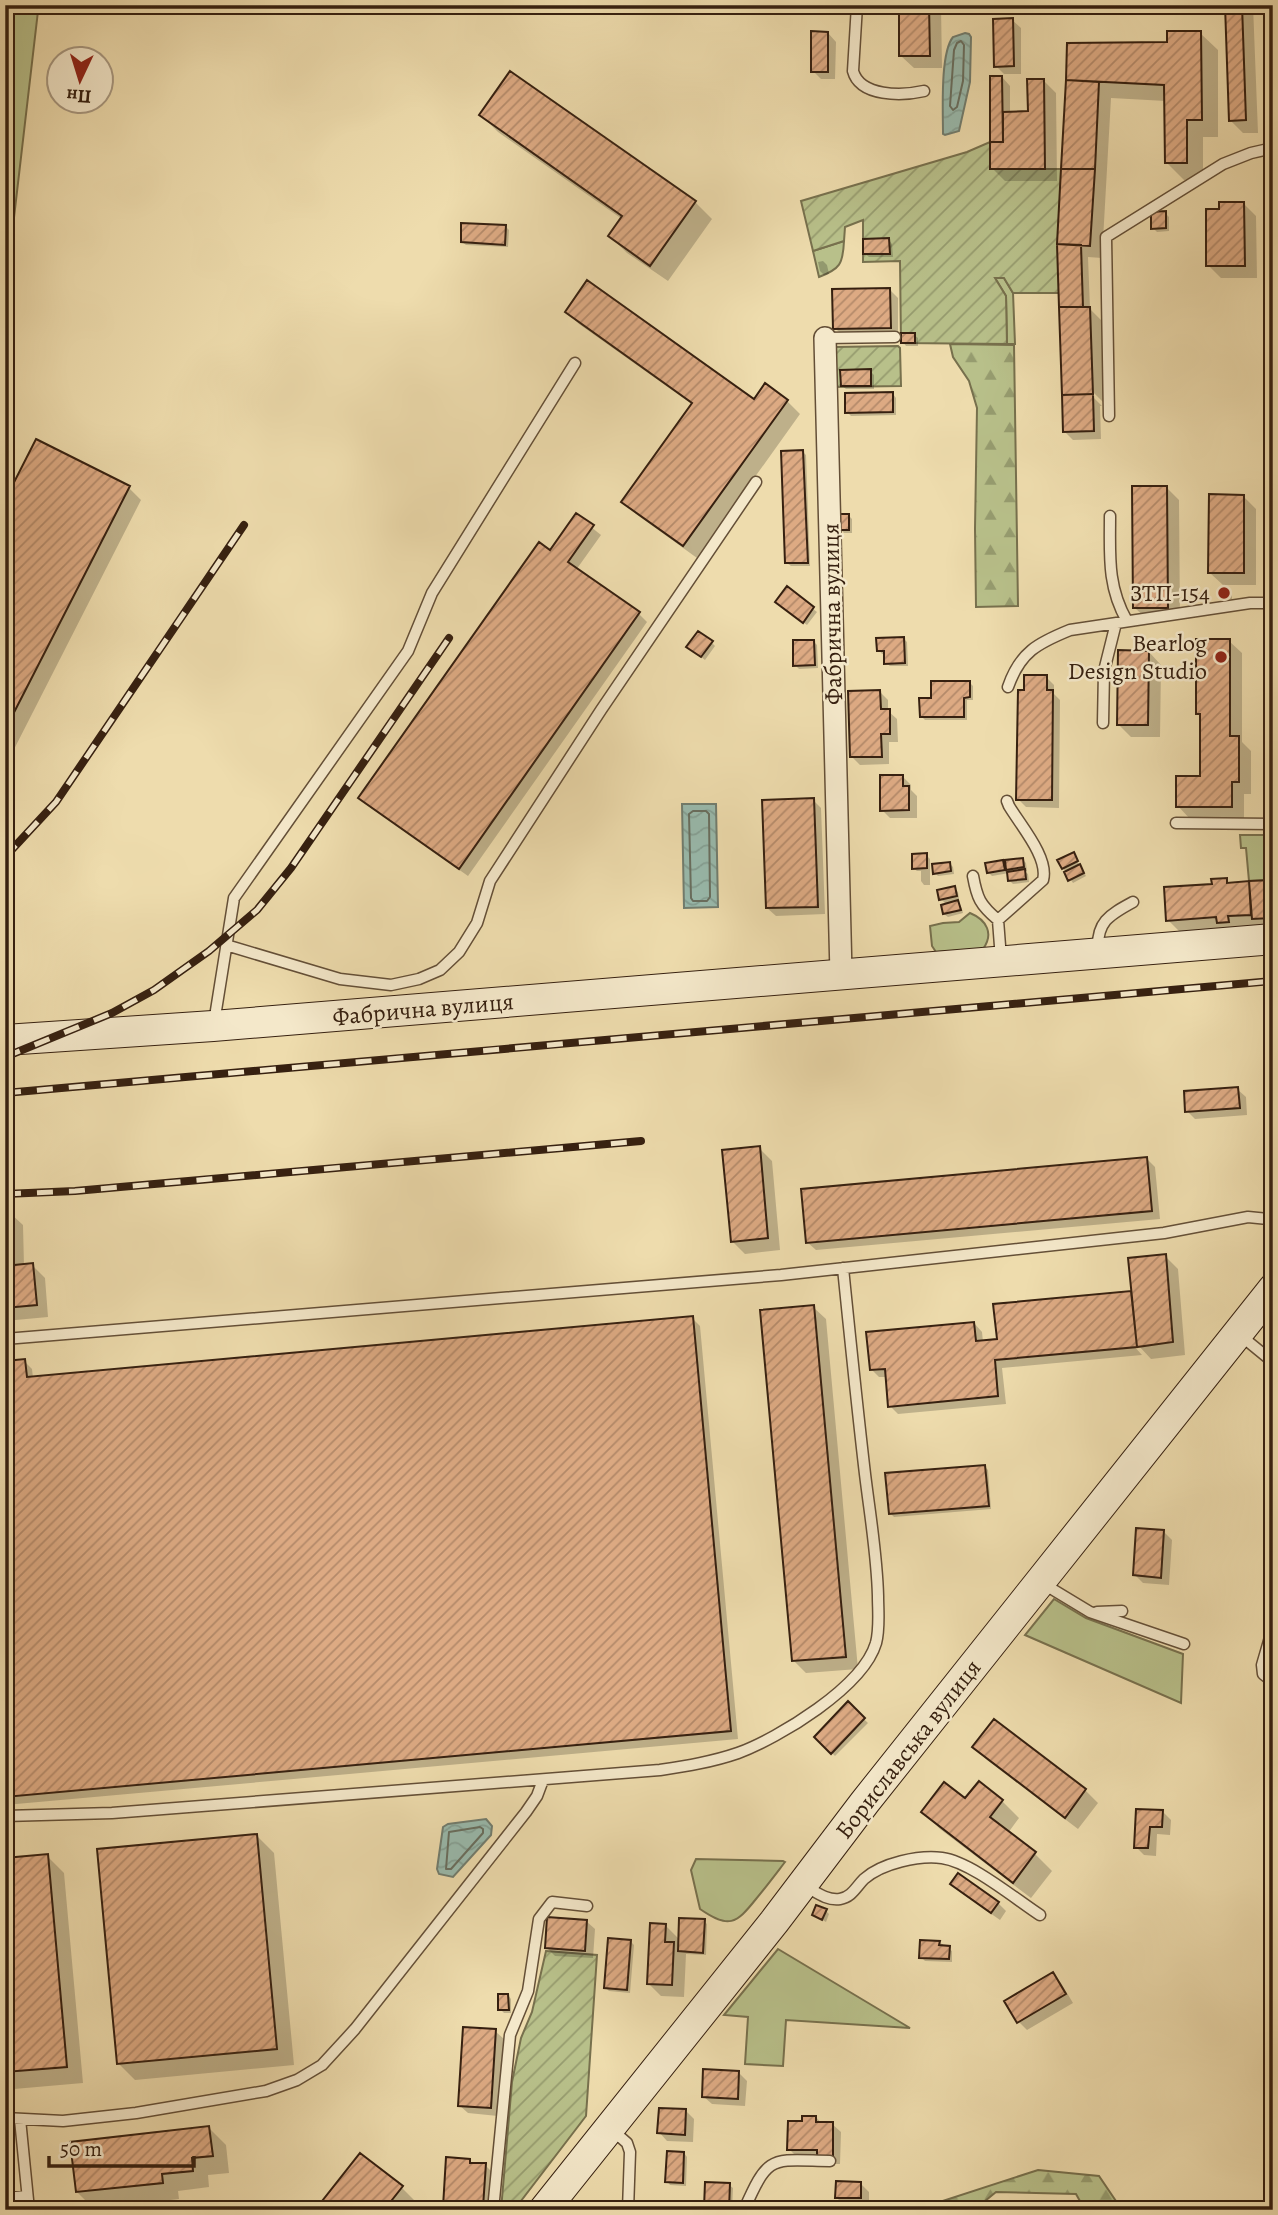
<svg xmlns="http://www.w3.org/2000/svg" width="1278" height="2215" font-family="Alegreya,serif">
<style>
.grass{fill:#b8c08a;stroke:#77704d;stroke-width:2}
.forest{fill:url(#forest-firs);stroke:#77704d;stroke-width:2}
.garden{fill:url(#garden-furrows);stroke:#77704d;stroke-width:2}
.water{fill:url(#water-waves);stroke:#717d6f;stroke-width:2}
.shadow{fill:#0003}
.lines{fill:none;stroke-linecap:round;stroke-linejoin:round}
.shore{stroke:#686e5f;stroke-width:2}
.building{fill:url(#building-hatch);stroke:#362010;stroke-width:2}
.lane-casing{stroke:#644f37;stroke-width:13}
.street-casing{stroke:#644f37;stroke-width:24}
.secondary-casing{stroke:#362010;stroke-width:32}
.lane{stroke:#f4e8ca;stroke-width:10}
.street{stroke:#f4e8ca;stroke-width:21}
.secondary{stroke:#f4e8ca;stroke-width:30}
.rail-casing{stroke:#362010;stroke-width:8}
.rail{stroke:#f4e8ca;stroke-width:5;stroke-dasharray:16;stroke-linecap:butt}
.poi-dot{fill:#8f2418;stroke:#f4e8ca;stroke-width:2.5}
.labels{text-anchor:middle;stroke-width:5;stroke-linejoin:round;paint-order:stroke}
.poi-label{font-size:24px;fill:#362010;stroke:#f4e8ca;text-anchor:end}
.street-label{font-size:24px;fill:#362010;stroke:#f4e8ca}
</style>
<defs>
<pattern id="forest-firs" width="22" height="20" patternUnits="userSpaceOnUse" patternTransform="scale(1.75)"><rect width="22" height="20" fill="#b8c08a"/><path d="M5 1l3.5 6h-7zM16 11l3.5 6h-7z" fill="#969c6f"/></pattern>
<pattern id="garden-furrows" width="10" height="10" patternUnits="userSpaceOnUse" patternTransform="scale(1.75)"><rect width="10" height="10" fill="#b8c08a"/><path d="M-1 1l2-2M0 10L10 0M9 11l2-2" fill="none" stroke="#969c6f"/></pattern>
<pattern id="water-waves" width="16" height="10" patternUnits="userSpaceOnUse" patternTransform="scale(1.75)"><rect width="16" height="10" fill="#99bbae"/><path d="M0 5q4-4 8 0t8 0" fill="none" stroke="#84a095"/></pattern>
<pattern id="building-hatch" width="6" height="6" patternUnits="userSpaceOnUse" patternTransform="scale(1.75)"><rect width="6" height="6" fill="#ddaa83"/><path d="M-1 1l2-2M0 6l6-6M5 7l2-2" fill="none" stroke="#b48a6a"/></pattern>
</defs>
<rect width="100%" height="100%" fill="#eedcad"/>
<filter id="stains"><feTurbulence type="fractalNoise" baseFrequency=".00286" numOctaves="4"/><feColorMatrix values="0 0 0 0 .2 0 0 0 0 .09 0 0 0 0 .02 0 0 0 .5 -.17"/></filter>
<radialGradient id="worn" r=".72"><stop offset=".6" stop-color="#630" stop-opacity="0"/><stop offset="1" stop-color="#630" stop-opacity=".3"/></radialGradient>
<path class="grass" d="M5 5H41L38 11 5 295Z
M844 241C843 264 840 269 819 277L813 251Z
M995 278H1004L1013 293 1015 344H1007L1006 296Z
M1240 835H1265L1273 839V880L1249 881 1246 848H1241Z
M970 913C987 920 994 934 983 949L936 952 932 946 930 926 943 923 959 922Z
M1054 1599 1086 1618 1183 1654 1181 1703 1025 1635Z
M696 1859 783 1861 785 1862C775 1875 766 1887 756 1899 736 1924 729 1929 700 1909L691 1870Z
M778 1949 910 2028 786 2020 783 2066 745 2064 748 2017 724 2015Z"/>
<path class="forest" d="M950 344 1014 345 1018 606 976 607 975 529 977 408 969 381 953 357Z
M1038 2170 1099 2176 1122 2210H1085L1076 2194 996 2192 974 2210H915Z"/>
<path class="garden" d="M990 142 991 169H1061L1059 293H1013L1004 278H995L1006 296 1007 344 901 343 900 261 863 262V220L845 227 844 241 813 251 801 201 967 152Z
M898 346 900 348 901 386 834 387V347Z
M546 1951 597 1955 586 2116 514 2210H501L512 2082 521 2038 532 2012Z"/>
<path class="water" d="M965 33 969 34 971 37 970 82 959 131 945 135 943 134C943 111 940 53 953 37Z
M682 804H716L718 907 684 908Z
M486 1819 492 1826 491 1835 453 1877 439 1874 437 1869 443 1827 448 1824Z"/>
<path class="shadow" d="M901 5H941L942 68H914L901 56Z
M1226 5H1253L1258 133H1243L1230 120Z
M1012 20 1021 28V74H1004L996 66Z
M828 33 836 42 835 79H821L813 71Z
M1200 33 1218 50V137H1203V179L1184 180 1167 163 1166 101 1111 98 1102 258 1088 257 1090 309 1102 321 1104 403 1091 390V395L1102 406H1100L1101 439 1073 440 1064 431 1069 45 1169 44Z
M1002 77 1010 86V113H1029L1044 81 1056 93 1057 181H1005L992 168Z
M481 115 695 202 712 219 668 281 627 253 610 236 622 219 498 132Z
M1244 204 1256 216 1257 278H1221L1208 265 1221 211Z
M1165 213 1169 217V231L1157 232 1153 228Z
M505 226 509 230 508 247 466 245 462 242Z
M889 240 892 244 893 257H869L865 254Z
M823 261 827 265 829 274 824 275 820 271 818 262Z
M890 290 898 298V335L843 336 835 328Z
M567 312 755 401H787L800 414 697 558 636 514 624 502 693 405 579 324Z
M914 335 918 338V346H906L903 342Z
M870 371 874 375V389H846L842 386Z
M893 394 896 398V415L851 416 847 412Z
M803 452 806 455 810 566H791L787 563Z
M1166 487 1179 500 1180 620H1148L1135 608Z
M129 488 141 500 5 767V504Z
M1243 496 1256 509V585H1223L1210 573Z
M576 515 601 535 576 570 639 614 647 622 468 876 369 806 361 798 550 552Z
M848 515 852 519V533H844L840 529Z
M787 589 817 612 807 625 780 605Z
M1221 591H1229L1232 594V599H1225L1221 595Z
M904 639 907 642 908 666H890L886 663V654H882L879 650Z
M813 641 817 645 818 668 799 669 795 665Z
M1229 641 1242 653V742L1251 751V794H1244V819H1190L1178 806 1202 778V717L1198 713Z
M711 642 715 646 705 660 692 650Z
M1149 652 1161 665 1160 737H1131L1118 724Z
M1046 677 1054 685V694L1060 700 1059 808 1026 807 1018 799 1025 692Z
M969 682 973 686V700H967V720H925L922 717 933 700Z
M880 692 888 700V711L897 719 898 742H889V764L860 765 851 756Z
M903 777 911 785V790L917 796V818H890L882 810Z
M813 800 821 808 825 914 776 916 767 908Z
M1073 854 1086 876 1073 883 1063 868Z
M926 855 930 859V885H924L921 881V871H917L913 868Z
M1022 859 1026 863 1027 871H1024L1028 874 1029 882 1013 884 1010 881 1009 873 992 876 988 872 1003 862 1008 867Z
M949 863 953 867 954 874 938 876 935 873Z
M1226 880 1231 885 1273 881V921L1263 922V927L1181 933 1168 920 1214 886Z
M954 888 958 892 959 899 955 900 961 906 963 913 948 917 944 914 947 905 941 899Z
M1237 1089 1246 1097 1247 1115 1195 1119 1187 1111Z
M759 1148 772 1161 780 1250 745 1254 732 1241Z
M1147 1159 1155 1167 1160 1219 816 1250 807 1242Z
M5 1213H10L23 1225 24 1266 32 1265 45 1278 48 1317 5 1321V1267H15V1263L5 1264Z
M1165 1256 1178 1269 1185 1355 1151 1359 1138 1345H1133L1142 1355 1002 1368 1006 1404 898 1414 890 1406 887 1377H879L871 1369 974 1323 982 1332 983 1342 999 1341 995 1305 1133 1292Z
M813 1307 826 1319 858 1669 806 1673 794 1661Z
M692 1318 700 1326 738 1739 5 1805V1363L24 1361 32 1369 33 1378Z
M984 1466 988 1470 991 1509 894 1517 890 1513Z
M1164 1532 1172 1540 1169 1585 1143 1583 1135 1575Z
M848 1704 868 1723 835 1756 816 1737Z
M994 1721 1085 1790 1098 1803 1078 1829 987 1760 974 1747Z
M979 1783 1002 1801 1019 1818 1008 1833 1035 1854 1052 1871 1031 1898 940 1829 923 1812 965 1801Z
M1138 1811 1163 1812 1171 1820 1170 1835 1157 1834 1156 1856 1144 1855 1136 1847Z
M257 1836 274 1853 294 2065 135 2080 118 2063Z
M47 1856 64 1873 83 2083 14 2089 5 2081V1860Z
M952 1884 998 1903 1006 1911 1000 1920 960 1892Z
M826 1911 829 1914 826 1922 814 1915Z
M586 1921 595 1929 593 1958 555 1956 547 1948Z
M704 1921 707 1924 706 1955 686 1954 684 1997 661 1996 648 1983 665 1925 680 1940Z
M630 1941 634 1945 630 1993 609 1991 606 1988Z
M939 1942 952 1951V1962L925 1961 921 1957Z
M1053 1975 1061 1983 1073 2003 1027 2030 1019 2022 1007 2002Z
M508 1995 511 1999V2013H504L500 2009Z
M495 2031 504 2039 498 2116 468 2113 459 2105Z
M739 2073 747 2081 745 2106 712 2104 703 2096Z
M686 2111 694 2119 693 2142 667 2141 659 2132Z
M816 2117 822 2124H832L841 2132 840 2164H827L797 2157 789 2149 803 2123Z
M209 2128 226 2145 229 2173 208 2175 209 2187 178 2191 179 2199 94 2209 77 2192Z
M684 2153 687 2157 686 2186 670 2185 667 2181Z
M360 2155 402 2188 419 2205 414 2210H317Z
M447 2159 469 2160 473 2165H485L493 2173 491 2210H445Z
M860 2183 869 2192V2206H864V2210H837L844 2205 837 2198Z
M729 2185 733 2188 732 2210H708L706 2208Z"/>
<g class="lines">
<path class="shore" d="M961 41 964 45 963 81 957 107 953 110 950 106 954 50 957 43Z
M693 811H706L709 814 710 897 707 901H693L691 898 689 814Z
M480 1827 483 1829V1833L451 1869H446L449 1832Z"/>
</g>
<path class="building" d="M899 5H929L930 56H899Z
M1225 5H1242L1246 120 1229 121Z
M1013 18 1014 66 994 67 993 19Z
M811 31 828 32V72H811Z
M1167 31H1201L1202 120H1187V163H1165L1164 85 1066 80 1067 43 1167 42Z
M510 71 696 201 650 266 608 236 622 216 479 115Z
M990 76H1002L1003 142H990Z
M1027 79H1044L1045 169H990V142H1003V112L1028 111Z
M1066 80 1099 82 1095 169H1061Z
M1061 169H1095L1090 246 1057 244Z
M1219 202H1244L1245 266H1206V209H1219Z
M1166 211V228L1151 229V212Z
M461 223 506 225 505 245 461 242Z
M889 238 890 254H863V239Z
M1057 244 1081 245 1083 307H1059Z
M587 280 754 399 765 383 788 400 683 546 621 502 692 403 565 312Z
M890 288 891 328 833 329 832 289Z
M1059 307H1090L1093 394 1062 395Z
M901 333H915V343H901Z
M871 369V386H841L840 370Z
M893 392V412L845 413V393Z
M1093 394 1094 431 1063 432 1062 395Z
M36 439 130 486 5 730V500Z
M1269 444H1273V508H1267Z
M803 450 808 563H785L781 451Z
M1132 486H1167L1168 608H1133Z
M1209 494 1244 495V573H1208Z
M576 513 594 525 568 562 640 612 459 869 358 798 539 542 550 550Z
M838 514H849V530H838Z
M787 586 814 607 803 623 775 602Z
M698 631 713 641 701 657 686 647Z
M904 637 905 663 884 664V651H877L876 638Z
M1196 639H1230V736H1239V782H1232V807H1176V776H1200V714H1196Z
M793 640H814L815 665 793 666Z
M1118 650 1149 651 1148 725H1117Z
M1024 675H1047V690H1053L1052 800H1016L1018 690H1024Z
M931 681H970V697L964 698V717H920L919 698H931Z
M880 690 881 709H890V734H881L882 757H850L848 691Z
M880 775H903V786H909V810L880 811Z
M814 798 818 907 766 908 762 800Z
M1074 852 1078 861 1062 869 1057 860Z
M927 853V868L912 869V854Z
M1023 858 1024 867 1006 870 1005 860Z
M1003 860 1005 870 987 873 985 863Z
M950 862 951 871 933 874 932 864Z
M1080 864 1084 873 1068 881 1064 872Z
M1025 869 1026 879 1008 881 1007 872Z
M1227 878V883L1249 881 1251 915 1228 916 1229 922 1217 923 1216 917 1166 921 1164 887 1212 884 1211 879Z
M1273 880V918L1252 919 1249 881Z
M955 886 957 896 939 900 937 890Z
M958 900 961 910 943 914 941 905Z
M1238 1087 1240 1108 1185 1112 1184 1091Z
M760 1146 768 1238 731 1242 722 1150Z
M1147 1157 1152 1211 806 1243 801 1189Z
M5 1211H11L12 1251H5Z
M1166 1254 1173 1342 1137 1347 1128 1258Z
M33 1263 37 1305 5 1308V1266Z
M1131 1291 1137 1347 995 1360 998 1396 888 1407 885 1369 870 1370 866 1332 974 1322 976 1341 997 1339 993 1304Z
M814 1305 846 1657 792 1661 760 1310Z
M693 1316 731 1731 5 1797V1361L25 1359 27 1377Z
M985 1465 989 1506 889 1514 885 1473Z
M1136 1528 1164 1530 1161 1578 1133 1575Z
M848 1701 865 1718 831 1754 814 1737Z
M994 1719 1086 1789 1065 1818 972 1747Z
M979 1781 1003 1800 990 1817 1036 1852 1013 1883 921 1812 944 1782 965 1798Z
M1136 1809 1163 1810 1162 1827H1150L1148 1848H1134Z
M257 1834 277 2049 117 2064 97 1849Z
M48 1854 67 2067 5 2072V1858Z
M958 1873 999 1902 991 1913 950 1884Z
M816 1905 827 1909 822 1920 812 1915Z
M547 1917 587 1920 585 1951 545 1948Z
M679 1918 705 1919 703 1953 678 1951Z
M650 1923 666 1924 665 1942H674L672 1985 647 1984Z
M608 1938 631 1940 627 1990 604 1988Z
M920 1940 940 1941 939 1945 950 1946 949 1959 919 1958Z
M1053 1972 1066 1994 1017 2023 1004 2001Z
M498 1994H508L509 2010H498Z
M463 2027 496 2029 491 2108 458 2106Z
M703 2069 739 2071 738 2099 702 2097Z
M659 2108 686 2109 685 2135 657 2133Z
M802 2116H816V2122H833V2156H817V2150H787L788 2121H802Z
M209 2126 213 2156 192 2158 193 2171 162 2174 163 2183 76 2192 70 2142Z
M667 2151 684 2152 683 2183 665 2182Z
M360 2153 403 2186 384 2210H315Z
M446 2157 470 2159V2163H486L483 2207 467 2204V2209L443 2207Z
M836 2181 861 2182V2198H835Z
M705 2182 730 2183 729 2210 704 2208Z
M836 2203H861V2210H836Z"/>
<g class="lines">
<g class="lane-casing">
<path id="lane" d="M857 5 853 71C860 97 902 96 924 91
M1127 5H1128
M825 338 895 337
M1109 416 1106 237 1223 164 1251 153 1273 148
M1110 516C1110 555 1107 586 1127 621
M1008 687C1020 652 1038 643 1070 630L1250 603H1273
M1103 723 1104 671 1116 623
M1176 823 1273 824
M973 876C977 898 980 905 998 920
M226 945 340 979 391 985 419 979 440 970 459 952 477 923 490 881 601 710 756 482
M1098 952C1096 922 1109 915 1133 902
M1001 959 998 920 1043 880C1049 858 1021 826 1009 806L1007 801
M214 1023 234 898 408 651 432 593 575 363
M1240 1335 1273 1362
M5 1339 781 1275 1164 1233 1248 1217 1268 1219 1273 1221
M1042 1583 1090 1612 1184 1644
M1097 1612 1122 1611
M1273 1627 1262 1665 1263 1674 1273 1682
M5 1816 112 1813 660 1770C686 1766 712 1762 738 1753 779 1738 863 1687 876 1643 880 1628 878 1611 878 1596 877 1555 870 1515 865 1474 857 1406 850 1337 843 1268
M805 1886C816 1892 827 1901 840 1899 852 1897 856 1887 864 1879 882 1863 919 1855 942 1858 971 1862 1014 1898 1040 1915
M5 2118 63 2121 136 2113 266 2091 297 2080 322 2065 355 2029 526 1812 537 1796 543 1780
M20 2119 29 2210
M611 2129 627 2143 630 2152 628 2210
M5 2198 27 2196
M493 2210 510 2035 528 1991 539 1919 552 1902 587 1906
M744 2210C769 2153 771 2160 830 2161"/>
</g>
<g class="street-casing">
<path id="street" d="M825 338 841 974"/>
</g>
<g class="secondary-casing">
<path id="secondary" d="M5 1040 213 1026 1273 939
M544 2210 774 1922 865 1802 1273 1289"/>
</g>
<use href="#lane" class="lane"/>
<use href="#street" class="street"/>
<use href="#secondary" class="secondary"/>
<g class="rail-casing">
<path id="rail" d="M5 857 56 802 244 525
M5 1057 112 1013 154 990 209 951 257 910 291 868 449 638
M5 1093 1273 981
M5 1194 75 1191 641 1141"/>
</g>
<use href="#rail" class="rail"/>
</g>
<g class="poi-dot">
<circle cx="1224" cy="593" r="7"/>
<circle cx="1221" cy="657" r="7"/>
</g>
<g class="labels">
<g class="poi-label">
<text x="1210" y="601">ЗТП-154</text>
<text x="1207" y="651">Bearlog<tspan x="1207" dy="28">Design Studio</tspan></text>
</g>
<g class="street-label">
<text transform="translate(832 614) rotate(-91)" y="8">Фабрична вулиця</text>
<text transform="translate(423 1009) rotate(-5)" y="8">Фабрична вулиця</text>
<text transform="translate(908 1749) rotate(-52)" y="8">Бориславська вулиця</text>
</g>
</g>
<rect width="1278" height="2215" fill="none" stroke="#eedcad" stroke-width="28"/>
<rect x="7" y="7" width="1264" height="2201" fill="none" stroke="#362010" stroke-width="3.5"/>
<rect x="14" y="14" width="1250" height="2187" fill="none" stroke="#362010" stroke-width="2"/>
<g transform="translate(80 80) rotate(184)"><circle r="33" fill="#f4e8ca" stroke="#a89880" stroke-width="2"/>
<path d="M0-5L12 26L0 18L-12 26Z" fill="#8f2418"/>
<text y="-10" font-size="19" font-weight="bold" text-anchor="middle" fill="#362010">Пн</text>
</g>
<path d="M49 2156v10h145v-10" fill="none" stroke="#362010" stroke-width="3.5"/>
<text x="60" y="2156" font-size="21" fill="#362010" stroke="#f4e8ca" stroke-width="5" paint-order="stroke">50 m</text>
<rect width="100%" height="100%" filter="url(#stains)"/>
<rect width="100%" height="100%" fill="url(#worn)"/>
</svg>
